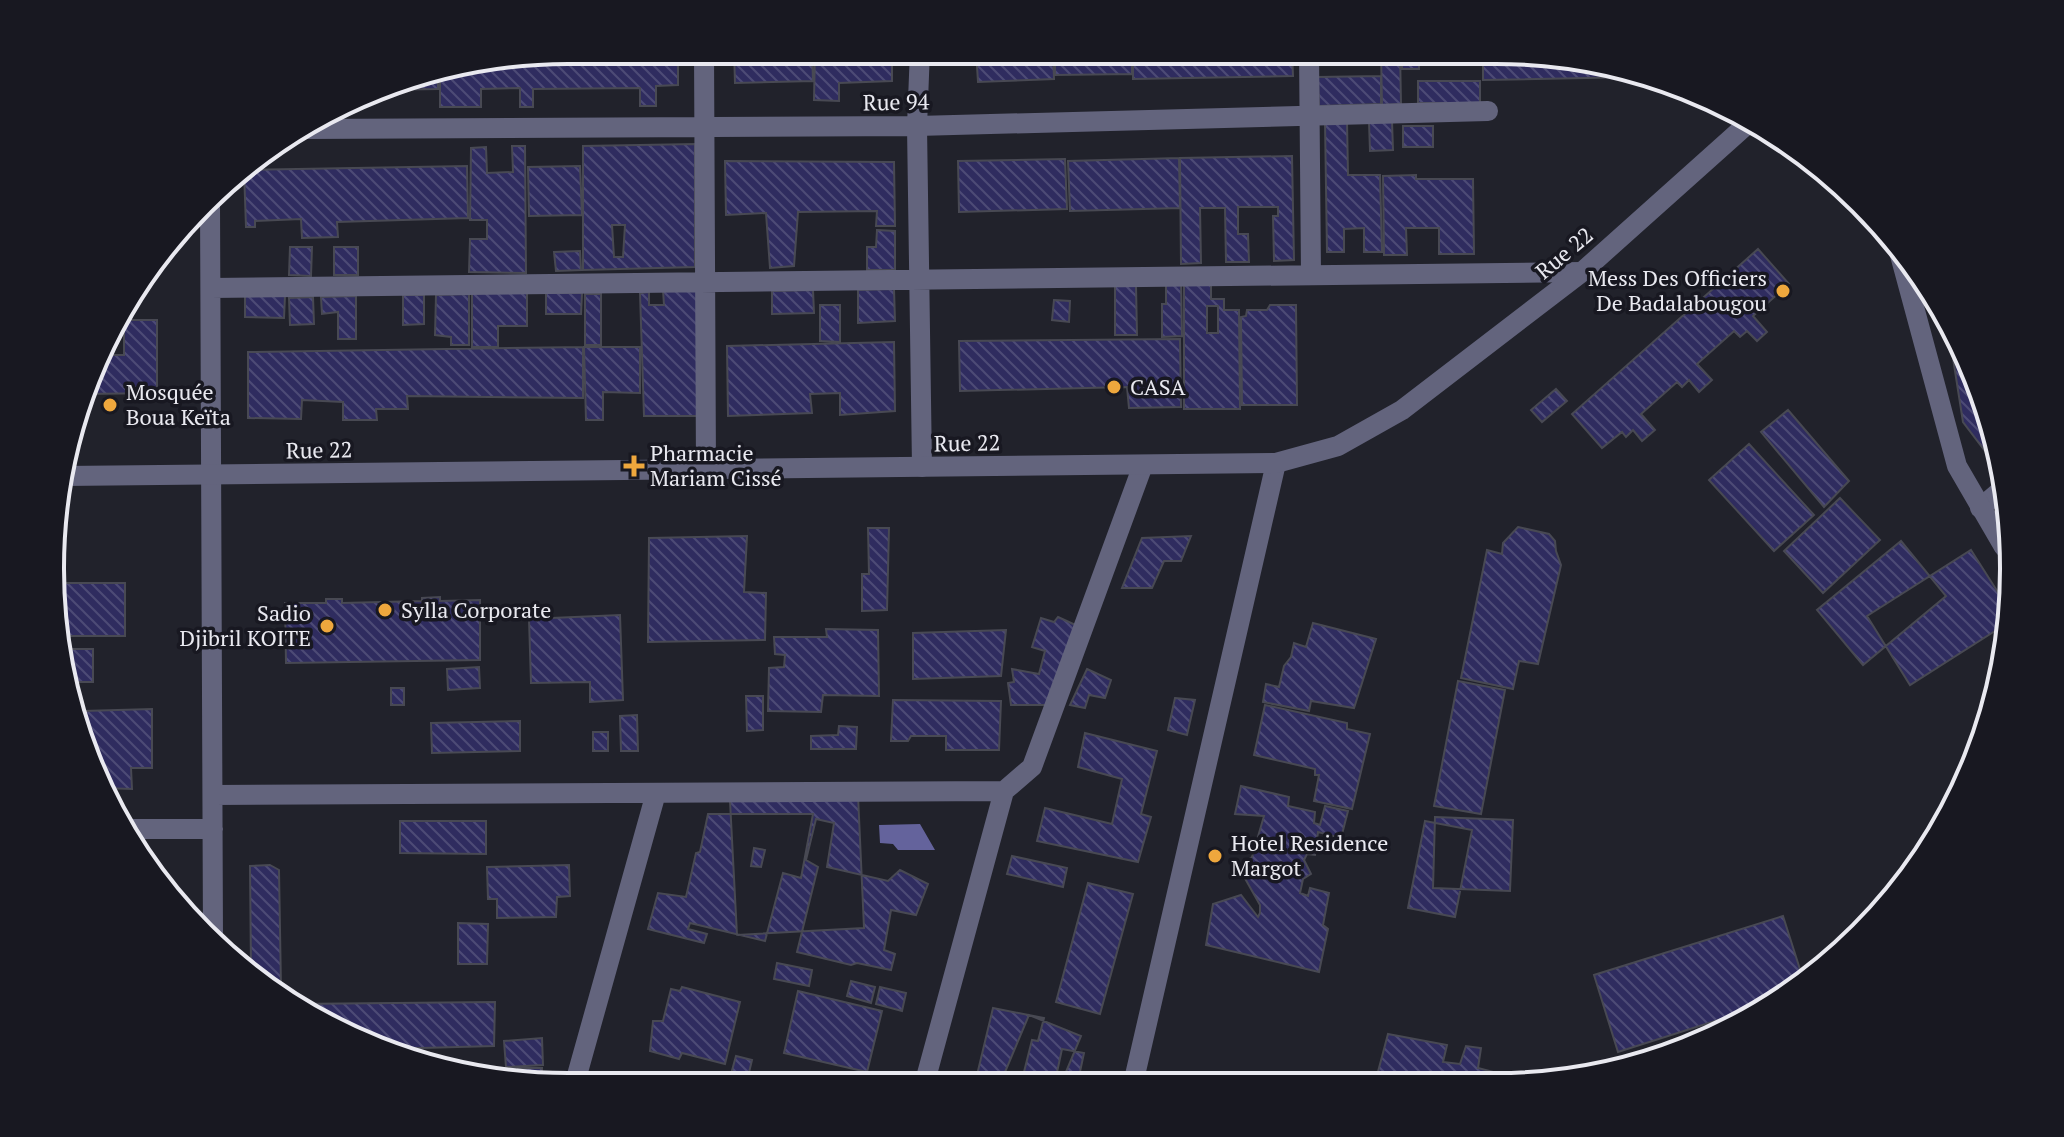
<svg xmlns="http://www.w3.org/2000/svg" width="2064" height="1137" font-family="'PT Serif',serif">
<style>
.water{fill:#64639c}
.building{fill:url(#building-back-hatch);stroke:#484953;stroke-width:2;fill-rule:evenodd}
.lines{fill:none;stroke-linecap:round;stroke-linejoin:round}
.minor{stroke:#63647d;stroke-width:20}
.tertiary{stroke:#63647d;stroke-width:20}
.poi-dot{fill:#eea73d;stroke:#181821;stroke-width:3}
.labels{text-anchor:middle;stroke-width:7;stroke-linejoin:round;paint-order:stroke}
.street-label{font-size:22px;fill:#e9e9f0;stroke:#181821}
.poi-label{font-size:22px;fill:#e9e9f0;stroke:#181821;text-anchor:start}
.rim{fill:none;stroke:#e9e9f0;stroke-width:4}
</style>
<defs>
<pattern id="building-back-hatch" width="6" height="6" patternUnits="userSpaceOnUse" patternTransform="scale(2)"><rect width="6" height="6" fill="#2f2c5f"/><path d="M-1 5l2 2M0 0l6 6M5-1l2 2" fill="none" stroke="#4d4b76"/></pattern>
</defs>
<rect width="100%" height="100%" fill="#21222b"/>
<path class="water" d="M920 824 935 850H898L893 844 880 843 879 825Z"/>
<path class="building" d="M568 50H678V85L656 86V106H640V88L533 89V107H520V88L481 89V107H440V71Z
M734 50H812L813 81 735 83Z
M815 50H892V81L839 83V101L814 100Z
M976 50 1053 51 1054 79 978 82Z
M1055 51H1132V74L1055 75Z
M1133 51H1292L1293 76 1133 79Z
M1321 51H1358L1338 52V64L1321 65Z
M1381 51H1400L1401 104 1382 105Z
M1483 51H1529L1630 68 1636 70V77L1483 80Z
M1419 52V69H1402V53Z
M438 72V89L379 90 401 78Z
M1381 76V104L1319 106 1318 77Z
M1418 81H1480V103H1418Z
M1347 121 1348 175H1380L1382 252H1364V228L1344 229V252H1327L1325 122Z
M1392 121 1393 150 1370 151 1369 122Z
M1403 126H1433V147H1403Z
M695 144V267L583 270V146ZM612 225H625L623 257H614Z
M512 146H525L526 273 469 272 470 239H487V220H470L471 148 486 147 487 173 513 172Z
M1292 156 1294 260 1274 261 1273 216H1278V207H1238V234H1248L1249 262H1226L1225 208H1200L1201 263 1181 264 1180 158Z
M1179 158 1180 208 1070 211 1068 161Z
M1065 159 1067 209 959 212 958 161Z
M725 161 894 162 895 226H876L877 211 798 212 794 266 770 268 766 213 726 215Z
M467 166 468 218 337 222 338 237 302 238 301 219 255 221V227H246L244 170Z
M580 166 582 215 529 216 528 167Z
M1416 175V179H1473L1474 254H1439V228H1406L1407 255H1384L1383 176Z
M877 230 895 231V270H867V247H876Z
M290 247H312L311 276 289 275Z
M334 247H358V275H334Z
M1758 249 1789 284 1753 316 1767 332 1757 341 1747 331 1740 337 1734 331 1697 364 1712 380 1699 392 1689 380 1682 387 1677 382 1641 414 1655 430 1642 441 1633 430 1626 437 1622 432 1602 448 1572 414Z
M580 251 581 270 556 271 554 252Z
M1184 281H1211V299H1224V310H1239L1240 409H1184ZM1207 306H1218V333H1207Z
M1166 282H1181L1182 336 1162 337V304H1166Z
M1115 285H1136L1137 335H1115Z
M697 288 699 416H644L640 293 649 292V305H664L663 290Z
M894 289 895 321 858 323V290Z
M813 290 814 313 772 314V291Z
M472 292H527V326H498V347H472Z
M546 293H582L581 314H546Z
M469 294V345H451V337L435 335 436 295Z
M585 294H601V345H585Z
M245 295 285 296 284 318 245 317Z
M403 295H424V324L403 325Z
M356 296V339H338V312L322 314 321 297Z
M313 297 314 324 290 325 289 298Z
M1054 300 1070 301 1069 322 1052 320Z
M820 305H840V342L820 341Z
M1270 305H1296L1297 405H1242L1241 317 1246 316 1247 310H1267Z
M124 320H157V393L86 394 104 355H124Z
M1180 339 1181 407 1129 408 1127 387 960 391 959 341Z
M1950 339 1996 434 1997 441 1985 451 1963 422Z
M894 342 895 411 840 415V393L810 394 812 413 728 416 727 346Z
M583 347V398L407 396 408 409H376L377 420H343V402L302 400 301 419 248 418V352Z
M584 347H640V393L603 392V420H586Z
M1556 389 1567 401 1542 422 1531 410Z
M1788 410 1849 481 1824 507 1761 432Z
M1749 444 1814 515 1774 551 1709 480Z
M1840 498 1880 540 1823 593 1784 551Z
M1518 527 1549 534 1555 541 1556 551 1561 565 1538 664 1519 661 1513 689 1461 678 1487 550 1502 554 1503 543Z
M868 528H889L887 610 862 611V574H869Z
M747 536 744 592 766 593 765 640 648 642 649 538Z
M1191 536 1181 561H1164L1152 588H1122L1142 538Z
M1901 541 1946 596 1863 665 1817 610Z
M1971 550 2008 608 2009 622 1910 685 1867 616Z
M53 583H125V636H59L51 603Z
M440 597V601L480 600V660L286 663 285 603H326V599H342V603L422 601V598Z
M620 615 623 700 590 702V682L531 683 529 619Z
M1058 617 1080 627 1046 705H1011L1008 683 1014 682 1012 669 1039 674 1045 651 1032 647 1041 618 1054 622Z
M1313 623 1376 639 1354 708 1311 701 1309 711 1263 702 1266 684 1279 687 1284 666 1291 657 1294 643 1306 647Z
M826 629 878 630 879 696 823 695 821 712 768 711 769 668 784 667 785 655 775 654 774 637H827Z
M1006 630 1001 676 913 679V633Z
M62 649H93V682H70Z
M479 667 480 688 448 690 447 669Z
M1087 669 1111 680 1105 698 1089 695 1085 708 1070 705Z
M1458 681 1505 690 1481 814 1434 806Z
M391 688H404V705H391Z
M746 696H763V730L747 731Z
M1175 698 1195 700 1187 735 1168 730Z
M893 700 1001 701 999 750H946V736H911L908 741H891Z
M1265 705 1347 723V729L1370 734 1352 809 1314 801 1319 775H1315V769L1254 755Z
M152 709V768H131L132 789 103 788 100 784 101 769 90 767 84 742 83 711Z
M637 715 638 751H621L620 716Z
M520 721V751L432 753 431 723Z
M839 726 857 727 856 749H811V736L838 735Z
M593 732H608V751H593Z
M1085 733 1157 751 1141 814 1151 817 1138 862 1037 841 1045 808 1112 824 1122 779 1078 767Z
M1241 786 1289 797 1288 806 1315 812 1314 823 1320 825 1325 806 1348 811 1341 838 1318 832 1315 855 1307 854 1304 860 1311 874 1303 879 1300 893 1308 896 1310 888 1329 893 1323 925 1328 929 1319 972 1206 945 1213 904 1241 895 1258 917 1260 913V905L1238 866 1252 857 1264 816 1235 814Z
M858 795 864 928 737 935 730 801Z
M708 814H813L801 878 783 873 765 941 690 923 688 929 707 934 704 943 648 929 658 893 686 897 696 853 700 852ZM754 848 765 850 761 867 751 866Z
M1435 817 1513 820 1510 891 1433 888Z
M816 819 834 823 827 867 888 881 900 870 928 884 916 915 891 910 884 950 895 954 891 970 857 963 851 965 797 952 818 867 806 860Z
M400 821H486V854L400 853Z
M1425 821 1472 830 1455 917 1408 908Z
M1012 856 1067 868 1063 887 1007 874Z
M270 865 279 870 281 988 274 989 251 970 250 866Z
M569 865 570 896 557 897 556 917 497 918V899H488L487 867Z
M1088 883 1133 894 1100 1014 1056 1002Z
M1783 916 1804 982 1784 999 1618 1052 1594 975Z
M458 923 488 924 487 964H458Z
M777 963 812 970 809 986 774 979Z
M851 981 875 987 871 1003 847 996Z
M682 987 740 1002 725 1064 682 1053 679 1059 650 1051 653 1021H663L671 989 680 991Z
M880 987 906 993 902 1011 876 1004Z
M798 991 882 1011 867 1072 784 1053Z
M495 1002 494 1046 385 1049 310 1018 293 1004Z
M993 1008 1044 1018 1038 1041 1032 1040 1021 1084 968 1085 971 1074 977 1075Z
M1029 1015 1081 1036 1061 1084H1000Z
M1388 1034 1447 1045 1443 1062 1460 1064 1466 1046 1481 1048 1478 1068 1536 1083H1375Z
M542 1038 543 1065 506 1067 504 1041Z
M1062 1049 1084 1053 1078 1081 1056 1077Z
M736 1056 752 1060 746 1085H728Z
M518 1068H542L541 1082 518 1083Z"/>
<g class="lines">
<path class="minor" d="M704 50 706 469
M920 50 917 126 922 467
M1309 51 1311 275
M305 129 917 126 1488 111
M210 203 213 939
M211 288 1582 272
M1980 508 2000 491
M213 795 1004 791
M128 829H213
M1133 1084 1276 463
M924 1085 1004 791 1032 767 1143 465
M574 1086 656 793"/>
<path class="tertiary" d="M1897 244 1957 466 2004 547
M64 476 1276 463 1338 446 1402 410 1582 272 1753 119"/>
</g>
<g class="poi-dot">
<circle cx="1783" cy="291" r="8"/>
<circle cx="1114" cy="387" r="8"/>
<circle cx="110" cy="405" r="8"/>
<path d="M630 454h8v8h8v8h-8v8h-8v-8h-8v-8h8z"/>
<circle cx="385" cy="610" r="8"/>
<circle cx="327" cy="626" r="8"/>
<circle cx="1215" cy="856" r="8"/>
</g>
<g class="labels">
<g class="street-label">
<text transform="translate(896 102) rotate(-1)" y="8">Rue 94</text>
<text transform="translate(1564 253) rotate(-40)" y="8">Rue 22</text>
<text transform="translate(967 443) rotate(-1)" y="8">Rue 22</text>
<text transform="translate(319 450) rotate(-1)" y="8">Rue 22</text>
</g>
<g class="poi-label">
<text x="1767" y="286" text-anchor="end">Mess Des Officiers<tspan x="1767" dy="25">De Badalabougou</tspan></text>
<text x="1130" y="395">CASA</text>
<text x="126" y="400">Mosquée<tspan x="126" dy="25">Boua Keïta</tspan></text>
<text x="650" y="461">Pharmacie<tspan x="650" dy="25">Mariam Cissé</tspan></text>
<text x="401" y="618">Sylla Corporate</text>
<text x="311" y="621" text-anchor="end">Sadio<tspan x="311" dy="25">Djibril KOITE</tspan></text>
<text x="1231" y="851">Hotel Residence<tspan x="1231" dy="25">Margot</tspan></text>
</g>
</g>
<path d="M0 0H2064V1137H0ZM568 64H1496A504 504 0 0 1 2000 568V569A504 504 0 0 1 1496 1073H568A504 504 0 0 1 64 569V568A504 504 0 0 1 568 64Z" fill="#181821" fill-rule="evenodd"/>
<path class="rim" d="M568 64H1496A504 504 0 0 1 2000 568V569A504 504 0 0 1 1496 1073H568A504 504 0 0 1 64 569V568A504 504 0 0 1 568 64Z"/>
</svg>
